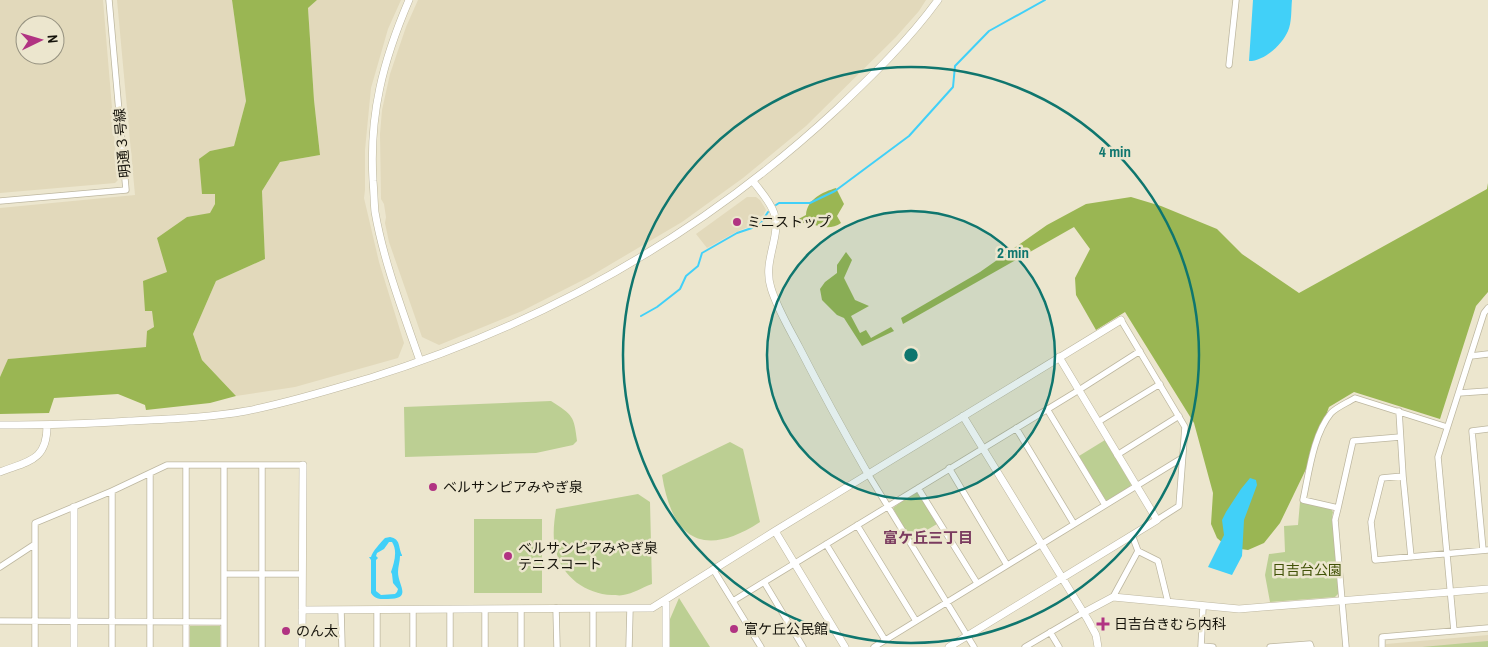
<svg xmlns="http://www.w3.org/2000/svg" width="1488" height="647" font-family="'Archivo Narrow','Noto Sans JP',sans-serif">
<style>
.built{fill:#e2d9bb;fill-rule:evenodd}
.green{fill:#bccf93}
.forest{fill:#9ab653}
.water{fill:#41d0f8;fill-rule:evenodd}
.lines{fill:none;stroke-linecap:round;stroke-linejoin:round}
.stream{stroke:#41d0f8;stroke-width:2}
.minor-casing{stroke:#bdb7a0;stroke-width:7}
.tertiary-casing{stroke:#bdb7a0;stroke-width:8}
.minor{stroke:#fff;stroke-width:5.5}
.tertiary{stroke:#fff;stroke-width:7}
.ring{fill:none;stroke:#0f766e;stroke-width:2.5}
.poi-dot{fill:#b13382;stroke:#ece6ce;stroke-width:2}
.labels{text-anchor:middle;stroke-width:5;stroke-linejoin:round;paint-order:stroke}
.street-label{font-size:14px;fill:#15130b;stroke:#ece6ce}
.poi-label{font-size:14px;fill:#15130b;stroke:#ece6ce;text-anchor:start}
.park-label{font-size:14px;fill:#415207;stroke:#ece6ce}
.neighbourhood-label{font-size:15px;font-weight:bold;fill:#7a3b5f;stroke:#ece6ce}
.centre{fill:#0f766e;stroke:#ece6ce;stroke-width:2.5}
.ring-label{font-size:15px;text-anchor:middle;font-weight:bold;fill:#0f766e;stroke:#ece6ce;stroke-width:5;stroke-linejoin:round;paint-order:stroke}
</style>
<rect width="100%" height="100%" fill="#ece6ce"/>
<path class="built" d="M0 0H103L118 180 115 183 0 193ZM25 25H55V55H25Z
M117 0H232L246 101 234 146 210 151 203 194 215 193V204L210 214 187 217 167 273 145 311H152L154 327 146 347 9 359 0 377V208L135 195Z
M317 0H401L388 29 371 88 365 150V190L364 198 379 262 404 343 398 358 295 387 236 396 202 360 193 334 216 281 265 259 262 191 280 162 320 155 314 100 308 8Z
M418 0H926L919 11 896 37 806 126 743 178 682 222 589 277 522 311 439 345 422 337 389 242 385 223 386 217 384 204 381 199 380 134 382 110 390 74 406 27Z
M747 197H756L760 200 765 208 766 210 760 222 736 232 707 248 696 234Z
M1488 635V647H1386V644Z"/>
<path class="green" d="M551 401C573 415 574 416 577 441L573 445 536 453 405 457 404 407Z
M1105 440 1131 484 1130 487 1108 501 1105 499 1079 456Z
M730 442 743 449 760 522C703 559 672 539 662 475Z
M915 492 919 494 937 524 910 540 893 508Z
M638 494 650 502 652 584C643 587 633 594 623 595 620 596 615 595 612 595 586 594 562 577 556 551 552 537 554 523 556 509Z
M1300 502 1331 509 1333 512 1332 517 1339 593 1335 597 1270 602 1265 575 1269 554 1285 552 1284 526 1298 525Z
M474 519H542V593H474Z
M679 598 710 647H670V619Z
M190 626H220V647H190Z
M1488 641V647H1422Z"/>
<path class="forest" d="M232 0H317L308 8 314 100 320 155 280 162 262 191 265 259 216 281 193 334 202 360 236 396 210 403 146 410 145 405 118 394 54 398 49 413 0 414V377L8 359 146 347 147 331 154 327 152 311H145L143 281 167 272 157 238 187 217 210 213 215 204V194H202L199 159 210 151 234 146 246 101Z
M1488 183V292L1476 306 1440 419 1354 392 1329 407 1307 467 1280 523 1264 543 1248 550 1233 548 1224 544 1217 538 1211 524 1213 493 1194 423 1125 312 1096 330 1076 295 1075 278 1090 249 1074 227 903 324 901 318 980 272 1047 225 1086 204 1131 197 1161 206 1217 229 1242 254 1299 293 1487 189Z
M836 188 844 204 837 216 841 223C830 231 817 226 806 222L796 226 793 222 806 215C807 199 823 192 836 188Z
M846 252 852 260 844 278 855 300 869 306 851 316 860 333 866 330 871 338 891 327 894 331 862 346 844 318 837 315 822 300 820 289 825 282 837 273V265Z"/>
<path class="water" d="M1253 0H1292C1291 10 1292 22 1288 31 1282 45 1264 61 1249 61Z
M1250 478 1256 480 1257 485 1244 520 1242 556 1232 575 1208 567 1224 535 1222 520 1226 512 1241 489Z
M390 537C401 539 398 547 402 555V556H400C400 561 398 567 398 572 398 586 414 600 385 599 379 599 375 599 371 593V560L369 557H371C372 552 381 542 385 538ZM389 542H392C398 551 394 563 391 572L392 574 393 583 398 589 397 592 395 594 381 595 376 591V560L378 558 376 556 377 553 384 549Z"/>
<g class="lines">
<path class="stream" d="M776 205 779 203H810L835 191 909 136 953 87 955 66 989 31 1045 0
M641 316 657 307 680 289 686 276 698 266 702 253 737 233 752 228 761 223 768 212"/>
<g class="minor-casing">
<path id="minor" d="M1229 65 1236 0
M0 201 126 190 109 0
M1121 320 1185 427 1179 506 1157 520
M1471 356 1488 354
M1459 393 1488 391
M1047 409 1105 505
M1399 411 1403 476 1382 478 1371 522 1375 560 1488 550
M1098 422 1160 384
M1016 428 1074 524
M1117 455 1179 416
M186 465V647
M949 468 1007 565
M868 474 974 647
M1403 476 1411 557
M918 488 977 583
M1338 508 1353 441 1400 437
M857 525 916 621
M1132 535 1138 551 1158 561 1168 602
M35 544V647
M826 544 885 640
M1483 550 1472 431 1488 429
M0 567 35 544V523L112 491 167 465H303
M713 569 761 647
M224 574H302
M764 582 803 647
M1113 597 1138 551
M733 601 1079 390 1140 351
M556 608 557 647
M485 609V647
M521 609V647
M593 609V647
M341 610 342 647
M413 610V647
M0 621 224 622
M1454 631 1438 457 1484 313 1488 308
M1050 632 1059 647
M1201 646 1213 647
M112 647V491
M150 647V473
M224 647V465
M262 647V465
M377 647V610
M450 647V609
M629 647 630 609
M874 647 1182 458
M1025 647 1083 613
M1201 647 1203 607
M1270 647 1310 644 1311 647
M1346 647 1335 520 1338 508 1303 500C1309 473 1313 435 1331 413 1337 407 1347 403 1355 398L1447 427
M1382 647V637L1488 628"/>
</g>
<g class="tertiary-casing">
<path id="tertiary" d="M409 0C383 61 369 114 373 181 374 191 374 202 375 212 384 263 403 312 420 361
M753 181C760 191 770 201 774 213 782 236 762 261 771 288 777 308 789 328 799 347 821 390 844 432 868 474
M963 416 1088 620 1096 635 1098 647
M0 425C43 425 86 424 129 421 168 419 207 418 246 411 288 403 330 390 370 378 546 323 701 235 836 110 872 76 909 40 938 0
M0 472C28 461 47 461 47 426
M74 507V647
M775 531 845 647
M302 610 652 608 775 531 1121 320
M1083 613 1113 597 1239 609 1488 589
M302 647 303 465
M666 647V600
M949 647 1157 520 1059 357"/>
</g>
<use href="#minor" class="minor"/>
<use href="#tertiary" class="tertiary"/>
</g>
<circle cx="911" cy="355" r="144" fill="#0f766e" fill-opacity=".12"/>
<g class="ring">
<circle cx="911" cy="355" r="144"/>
<circle cx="911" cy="355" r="288"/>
</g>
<g class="poi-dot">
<circle cx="737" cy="222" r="5"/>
<circle cx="433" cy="487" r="5"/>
<circle cx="508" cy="556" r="5"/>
<path d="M1100.5 616.5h5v5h5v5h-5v5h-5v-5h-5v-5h5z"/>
<circle cx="734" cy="629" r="5"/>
<circle cx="286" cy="631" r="5"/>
</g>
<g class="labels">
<g class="street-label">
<text transform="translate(122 143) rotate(-95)" y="5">明通３号線</text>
</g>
<g class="poi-label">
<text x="747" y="227">ミニストップ</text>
<text x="443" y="492">ベルサンピアみやぎ泉</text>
<text x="518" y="553">ベルサンピアみやぎ泉<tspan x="518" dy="16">テニスコート</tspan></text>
<text x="1114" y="629">日吉台きむら内科</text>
<text x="744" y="634">富ケ丘公民館</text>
<text x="296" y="636">のん太</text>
</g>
<g class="park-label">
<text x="1307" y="575">日吉台公園</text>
</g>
<g class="neighbourhood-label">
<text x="928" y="543">富ケ丘三丁目</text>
</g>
</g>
<circle cx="911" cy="355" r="8" class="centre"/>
<g class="ring-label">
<text x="1115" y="157">4 min</text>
<text x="1013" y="258">2 min</text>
</g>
<g transform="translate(40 40) rotate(85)"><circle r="24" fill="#ece6ce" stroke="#969280"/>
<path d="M0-4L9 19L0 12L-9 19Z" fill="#b13382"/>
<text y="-8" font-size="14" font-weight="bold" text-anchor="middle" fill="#15130b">N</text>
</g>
</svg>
